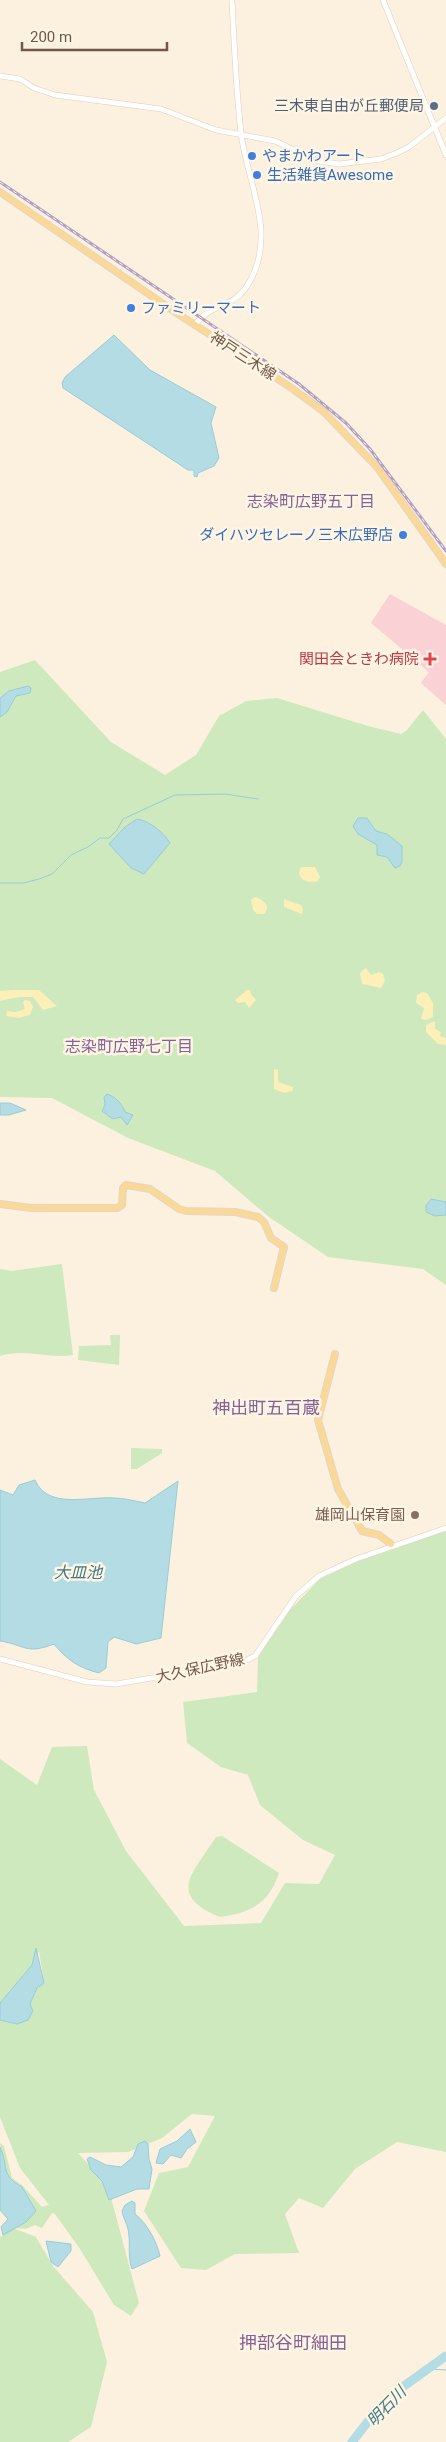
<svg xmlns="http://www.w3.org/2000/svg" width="446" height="2442" font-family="Roboto,'Noto Sans JP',sans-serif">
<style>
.medical{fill:#fad1d5}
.green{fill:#cee9bd}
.sand{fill:#fcefb7}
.water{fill:#b3dce5;stroke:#99ccd7}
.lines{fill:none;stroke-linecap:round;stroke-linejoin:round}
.stream{stroke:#99ccd7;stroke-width:1}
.river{stroke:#b3dce5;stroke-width:9}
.minor-casing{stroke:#e0cdba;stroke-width:6}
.major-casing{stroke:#ddd7d3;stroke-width:8}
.minor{stroke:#fff;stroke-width:5}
.major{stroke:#fcd895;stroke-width:6}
.rail-casing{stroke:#b39ec4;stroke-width:3}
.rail{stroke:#fff5e4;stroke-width:1;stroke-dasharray:4;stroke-linecap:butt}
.service-dot{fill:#5c6f8a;stroke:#fff5e4;stroke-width:2}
.shop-dot{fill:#3f7fe0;stroke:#fff5e4;stroke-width:2}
.health-dot{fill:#e0444e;stroke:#fff5e4;stroke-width:2}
.education-dot{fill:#8d6e63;stroke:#fff5e4;stroke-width:2}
.labels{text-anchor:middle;stroke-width:5;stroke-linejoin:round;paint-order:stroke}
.service-label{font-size:15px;fill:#4e5e75;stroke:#fff5e4;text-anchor:end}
.shop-label{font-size:15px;fill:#366cbe;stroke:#fff5e4;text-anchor:start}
.street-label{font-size:15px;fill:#715746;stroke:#fff5e4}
.health-label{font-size:15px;fill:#be3a42;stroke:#fff5e4;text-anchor:end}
.education-label{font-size:15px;fill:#785e54;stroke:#fff5e4;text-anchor:end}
.neighbourhood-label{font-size:16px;fill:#856295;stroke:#fff5e4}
.water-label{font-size:16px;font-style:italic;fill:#417985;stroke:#fff5e4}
.quarter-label{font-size:18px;fill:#856295;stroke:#fff5e4}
</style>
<rect width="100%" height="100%" fill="#fcf1de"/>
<path class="medical" d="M390 594 446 625V705L421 683 429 672 371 623Z"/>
<path class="green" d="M35 660 111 742 165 775 196 755 219 716 246 701 277 698 368 726 401 734 407 730 423 710 446 739V1285L423 1269 328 1257 269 1217 215 1171 128 1138 52 1098 0 1097V672Z
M62 1264 73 1355C49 1359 24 1348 0 1356V1269L12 1271Z
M110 1335H120L119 1365 78 1360 79 1346 111 1345Z
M131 1448 162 1449V1453L137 1469H131Z
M446 1531V2152L397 2142 355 2169 323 2208 299 2198 285 2214 299 2253 235 2254 206 2270 181 2268 144 2211 159 2173 188 2167 215 2116 192 2114 162 2138 128 2152 78 2153 108 2186 139 2303 131 2316 114 2305 80 2249 55 2214 52 2213 42 2228 35 2225 26 2229 15 2228 26 2222 15 2185 8 2177 4 2167 0 2143 4 2146 12 2178 23 2186 42 2207 49 2205 20 2168 0 2117V2020L17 2024 33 2011 30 2005 37 1988 44 1983 39 1951 32 1965 0 2003V1759L37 1785 52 1747 87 1746 94 1790 126 1851 184 1926 261 1923 285 1883 319 1884 335 1855 303 1840 260 1805 248 1775 221 1767 187 1743 183 1702 257 1692 258 1658 279 1621 320 1579 356 1562Z
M222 1836 279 1873C269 1903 251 1913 220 1917 166 1895 193 1873 216 1837Z
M13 2228 36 2237 53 2266 93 2312 107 2362 91 2427 68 2442H0V2237Z"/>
<path class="sand" d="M301 867H315L320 877 318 881C311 883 301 882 299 873Z
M255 897C263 900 272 905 264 914H257L253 910 251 900Z
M284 899 301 905 303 909 302 914 284 907Z
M366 968 371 975 379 972 383 974 385 981 381 988 362 984 360 973Z
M13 990H39L57 1006 43 1010 33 997H19L0 1001V991Z
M247 990H250L251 994 256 1000 249 1008 245 1002 238 1003 235 1000Z
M423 992 427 993 433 1003V1017L427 1020 421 1019 424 1008 416 1003 417 995Z
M25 1000 30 1001 33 1007 30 1015 18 1018 6 1016 7 1011 16 1012 25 1009 23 1002Z
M435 1021V1029L441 1032 440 1036 446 1038V1045L438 1044 426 1032V1025Z
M274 1069 278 1070V1082L293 1087V1091L284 1093 274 1089Z"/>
<path class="water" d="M114 335 150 370 216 407 211 423 219 458 214 466 198 473 197 477 194 476V470H188L63 388 62 383 65 377Z
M28 686 31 688 30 693 16 696 7 712 0 717V698L9 691Z
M358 818H367L376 831 387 834 402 846V862L400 866 395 868 387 857 377 855V845L358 834 353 826Z
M137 819C150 821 164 833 170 843L144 874 131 868 109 844 125 827Z
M107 1094C116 1097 122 1104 125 1112L133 1115 127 1125 121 1117 113 1119 102 1111 105 1105 104 1097Z
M0 1103H10L26 1110 9 1115H0Z
M431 1199 446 1202V1215L435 1216 426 1212V1206Z
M35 1480C48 1510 88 1496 114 1498 124 1498 135 1501 145 1503L178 1481 161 1638 136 1644 114 1637 108 1642 106 1668 99 1673C79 1668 67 1660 54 1644 25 1655 26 1645 0 1641V1490L13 1495 19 1485Z
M36 1948 44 1983 37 1988 30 2004 33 2011 28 2020 17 2024 0 2020V2003L32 1965Z
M190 2129 196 2142 187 2149 181 2158 171 2155 163 2164 156 2163 160 2149 177 2141Z
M145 2141 148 2144 149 2159 152 2169 149 2189H137L109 2200 102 2181 91 2170 87 2159 90 2157 106 2165 121 2167 133 2157 138 2144Z
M0 2147C9 2167 0 2175 22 2187L36 2211 26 2222 3 2235 1 2227 8 2219 0 2210Z
M132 2201 135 2203V2214C147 2223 157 2242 160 2256L132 2269C127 2255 131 2243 128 2229 127 2223 123 2218 122 2211L125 2205Z
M46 2241 71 2244V2251L58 2267 51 2262Z"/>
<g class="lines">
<path class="stream" d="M0 883H24L39 879 52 874 71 855 88 847 100 838H109L117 830 123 819 175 795 225 794 258 799
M428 2369 446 2370"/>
<path class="river" d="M352 2442 373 2415 397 2391 446 2356"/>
<g class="minor-casing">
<path id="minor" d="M383 0 446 155
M0 76 20 79 34 88 55 95 161 109 216 130 275 141 318 161 339 164 381 159 397 153 409 147 446 118
M195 325C210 302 234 311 250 281 277 232 247 183 241 133 236 89 234 44 232 0
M0 1659 87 1682 116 1684 241 1663 255 1656 296 1596 319 1576 356 1559 446 1528"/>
</g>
<g class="major-casing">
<path id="major" d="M0 192 172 310 290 387 323 411 377 467 446 564
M0 1204 31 1208H117L122 1205 123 1188 126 1185 150 1189 179 1209 186 1211 235 1212 258 1217 264 1222 271 1238 284 1247 274 1288
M335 1354 318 1420 338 1489 362 1531 379 1535 391 1544"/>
</g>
<use href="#minor" class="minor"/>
<use href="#major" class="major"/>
<g class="rail-casing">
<path id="rail" d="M0 182 299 384 346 423 370 449 446 551"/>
</g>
<use href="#rail" class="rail"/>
</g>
<circle class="service-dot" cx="434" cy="106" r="5"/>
<g class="shop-dot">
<circle cx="252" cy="156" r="5"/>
<circle cx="257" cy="175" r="5"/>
<circle cx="131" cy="308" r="5"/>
<circle cx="403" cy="535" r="5"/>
</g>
<path class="health-dot" d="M427.5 651.5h5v5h5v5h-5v5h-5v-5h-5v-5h5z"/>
<circle class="education-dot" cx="415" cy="1515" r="5"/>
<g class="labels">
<g class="service-label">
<text x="424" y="111">三木東自由が丘郵便局</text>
</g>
<g class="shop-label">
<text x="262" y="161">やまかわアート</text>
<text x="267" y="180">生活雑貨Awesome</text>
<text x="141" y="313">ファミリーマート</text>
<text x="393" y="540" text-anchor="end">ダイハツセレーノ三木広野店</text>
</g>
<g class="street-label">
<text transform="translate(243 356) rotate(33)" y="5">神戸三木線</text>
<text transform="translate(200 1668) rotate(-12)" y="5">大久保広野線</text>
</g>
<g class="health-label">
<text x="419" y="664">関田会ときわ病院</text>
</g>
<g class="education-label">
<text x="405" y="1520">雄岡山保育園</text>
</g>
<g class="neighbourhood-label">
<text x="311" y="507">志染町広野五丁目</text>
<text x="129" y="1052">志染町広野七丁目</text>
</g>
<g class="water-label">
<text x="78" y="1578">大皿池</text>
<text transform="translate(386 2406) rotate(-46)" y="6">明石川</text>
</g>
<g class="quarter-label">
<text x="266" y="1414">神出町五百蔵</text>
<text x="293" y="2349">押部谷町細田</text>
</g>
</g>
<path d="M22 42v8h145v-8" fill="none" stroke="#715746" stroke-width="2.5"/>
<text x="30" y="42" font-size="15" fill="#715746" stroke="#fff5e4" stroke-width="4" paint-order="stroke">200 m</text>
</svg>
